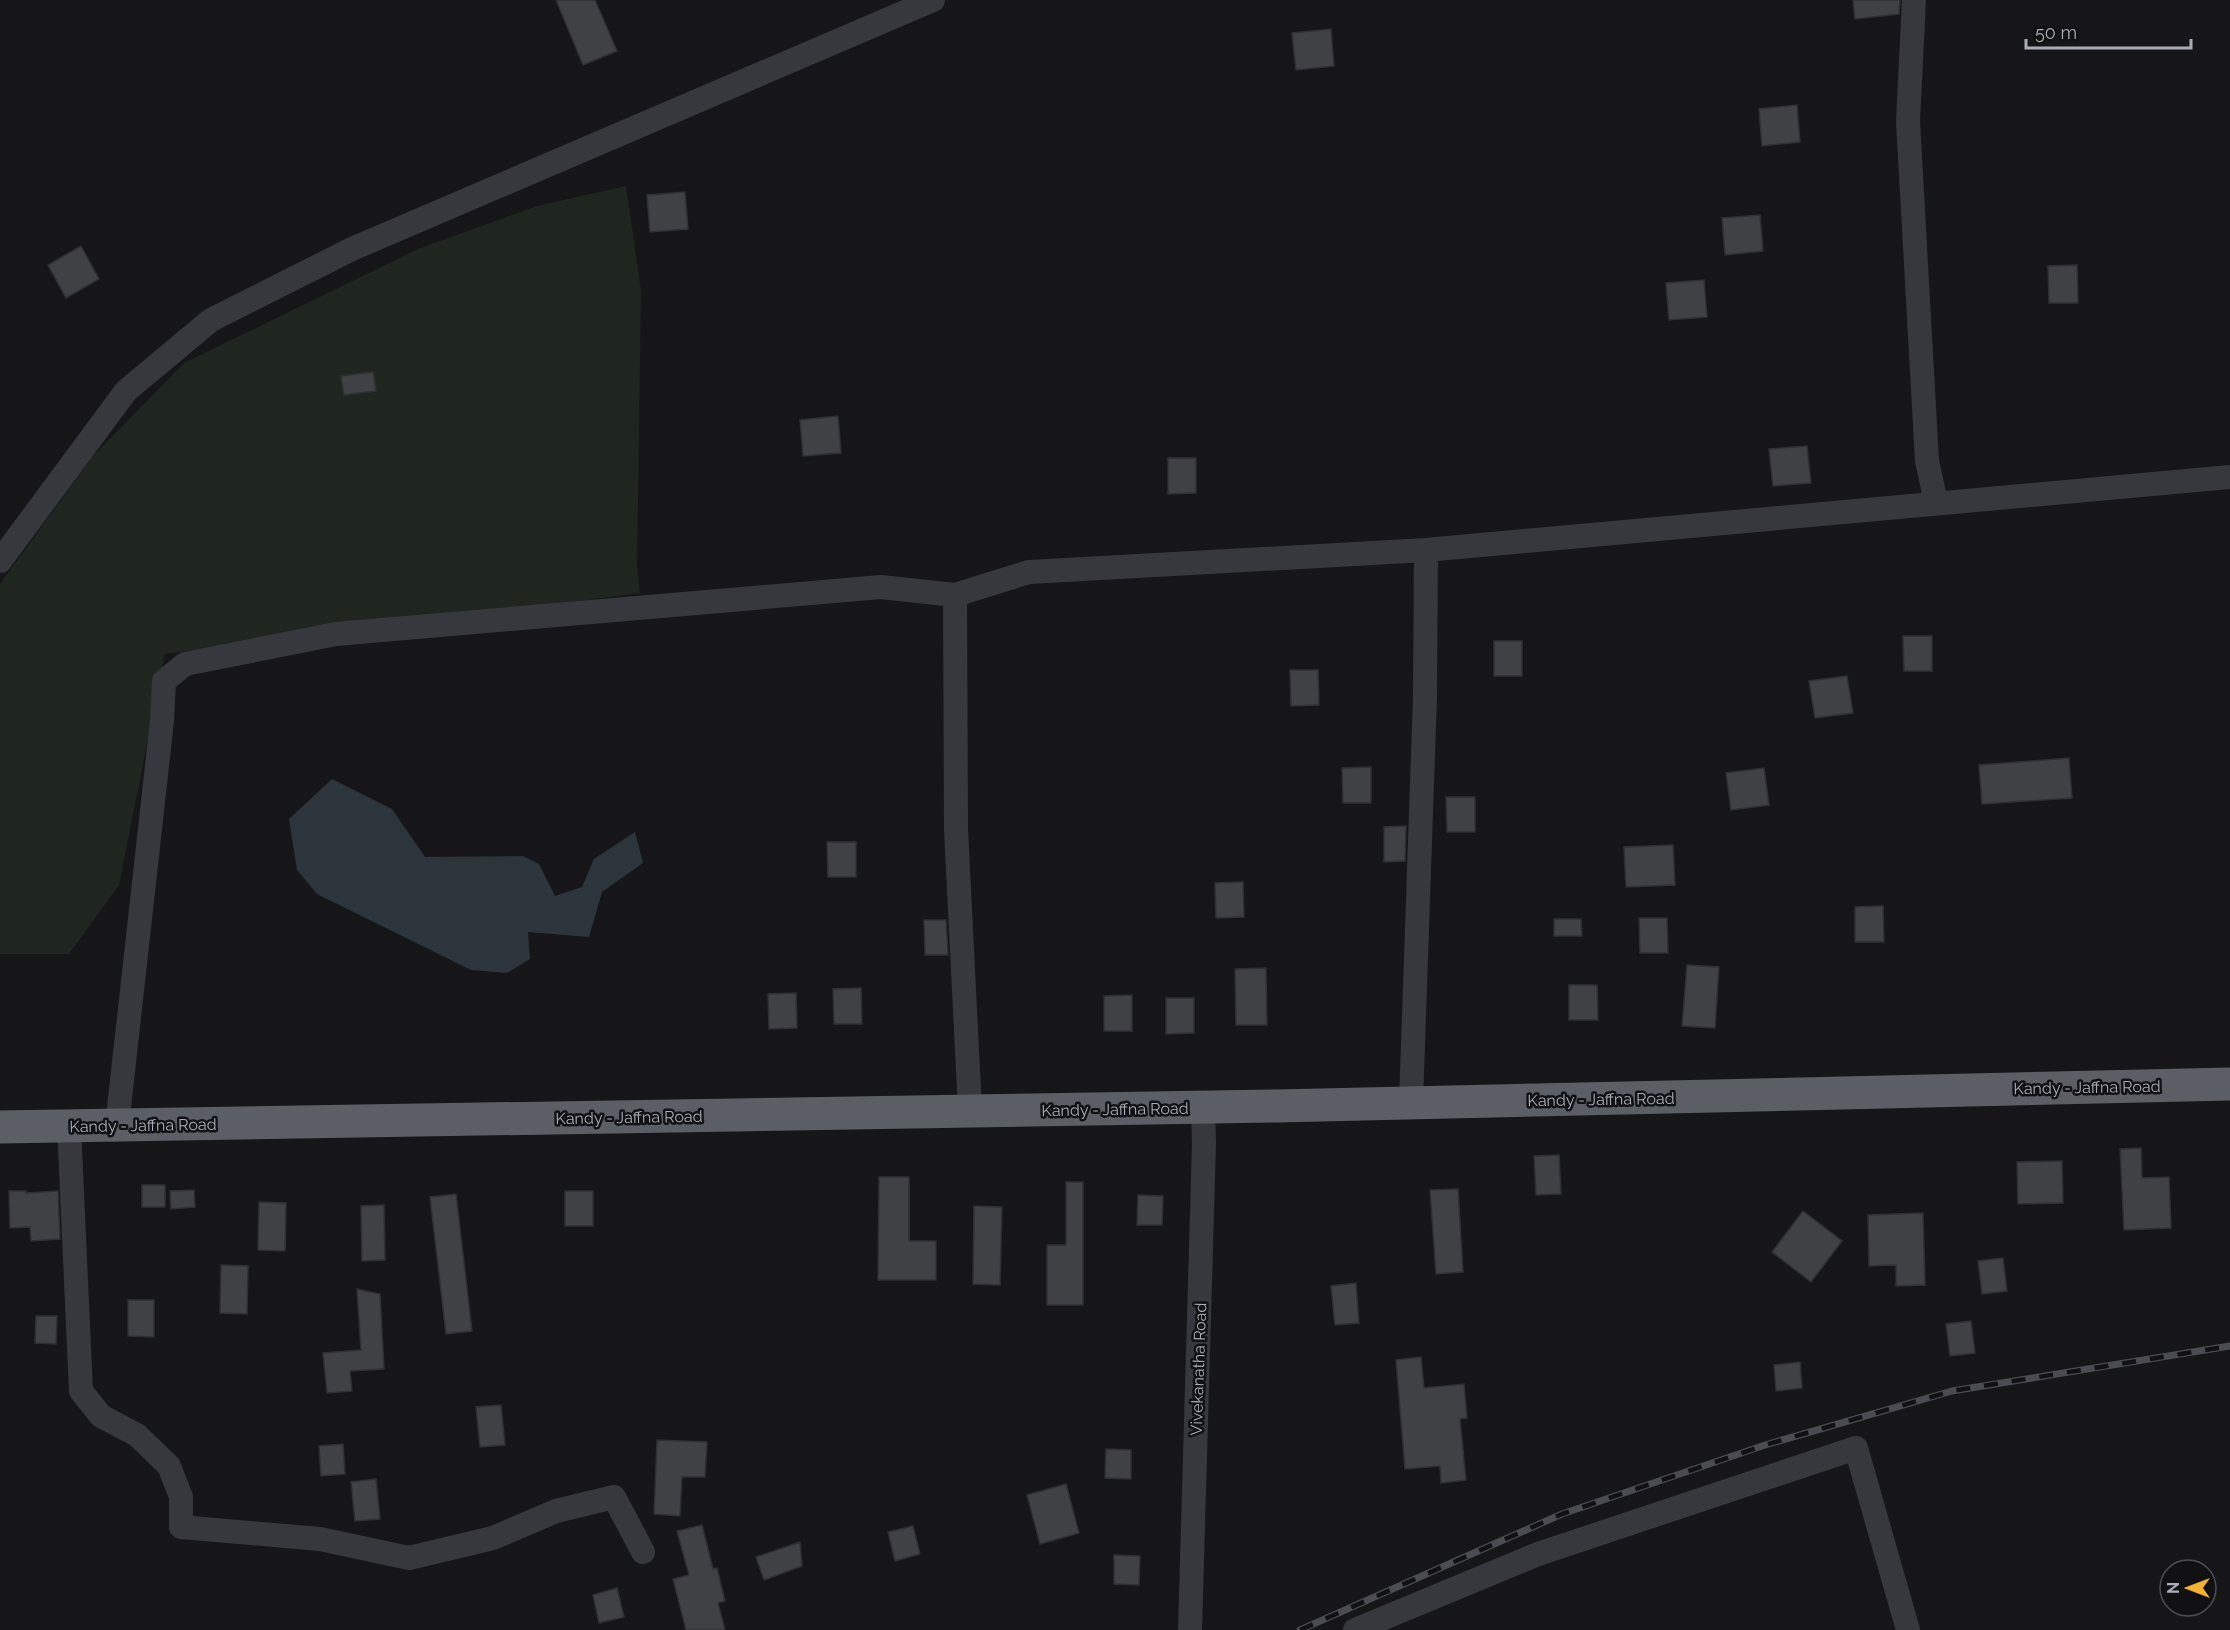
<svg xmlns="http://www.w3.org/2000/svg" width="2230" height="1630" font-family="Raleway,sans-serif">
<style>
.green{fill:#1e261f}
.water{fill:#2c353c}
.building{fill:#404145;stroke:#303034;stroke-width:1.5}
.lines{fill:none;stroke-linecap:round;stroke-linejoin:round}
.minor{stroke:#37383d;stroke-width:24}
.trunk{stroke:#5b5e65;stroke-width:33}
.rail-casing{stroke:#4a4c52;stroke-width:7}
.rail{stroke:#111113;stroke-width:4.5;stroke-dasharray:14;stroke-linecap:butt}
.labels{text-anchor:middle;stroke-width:5;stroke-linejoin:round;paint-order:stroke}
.street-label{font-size:16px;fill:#a8adb8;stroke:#111113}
</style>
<rect width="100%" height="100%" fill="#161618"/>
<path class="green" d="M626 186 641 291 637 567 640 593 165 654 119 885 69 954H0V584L94 455 184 363 418 249 537 206Z"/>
<path class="water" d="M332 779 392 809 425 857 523 856 539 864 555 896 582 887 594 859 635 832 643 863 602 892 589 937 528 932 530 959 507 973 471 970 317 894 297 870 289 819Z"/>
<path class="building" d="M556 0H595L617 51 583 65Z
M1853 0H1900L1899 14 1855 19Z
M1331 29 1334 66 1296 70 1292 33Z
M1797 105 1800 142 1762 146 1759 109Z
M685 192 688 229 650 232 647 195Z
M1760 215 1763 251 1725 255 1722 218Z
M81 246 99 279 66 298 48 265Z
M2077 265 2078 303H2049L2048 266Z
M1704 280 1707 317 1669 320 1666 283Z
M373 372 376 391 344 395 341 376Z
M838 416 841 453 803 456 800 420Z
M1807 446 1811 483 1773 486 1769 449Z
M1168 458H1196V493L1168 494Z
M1903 636H1932V671H1904Z
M1494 641H1522V676H1494Z
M1290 670H1318L1319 705 1291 706Z
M1847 676 1853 713 1815 718 1809 681Z
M2069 758 2072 798 1982 804 1979 765Z
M1371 767V803H1343L1342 768Z
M1764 768 1769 805 1731 810 1726 773Z
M1446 797H1475V832H1447Z
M1406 826 1405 861 1384 862V827Z
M827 842H856V877H828Z
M1673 845 1675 885 1626 887 1624 847Z
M1243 882 1244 917 1216 918 1215 883Z
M1883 906 1884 942H1855V907Z
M1639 918H1667L1668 953H1640Z
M1554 919H1581L1582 936H1554Z
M924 920H946L948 955H925Z
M1687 965 1719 967 1715 1028 1682 1026Z
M1266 968 1267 1025H1236L1235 969Z
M1569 985H1597L1598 1020H1569Z
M861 988 862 1024H834L833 989Z
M796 993 797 1028 769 1029 768 994Z
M1132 995V1031H1104V996Z
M1166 998H1194V1033L1166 1034Z
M2141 1148 2142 1178 2169 1177 2171 1228 2124 1230 2120 1149Z
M1559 1155 1561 1194 1536 1195 1534 1156Z
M2062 1161 2063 1203 2018 1204 2017 1162Z
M879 1177H909V1241H936V1280H878Z
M1066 1182H1083V1305H1047V1245H1066Z
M142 1185H165V1207H142Z
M1458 1189 1463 1272 1436 1274 1430 1190Z
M194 1190 195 1207 171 1209 170 1191Z
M9 1191H26V1193L58 1191 60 1239 31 1241 30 1227 10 1228Z
M565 1191H593V1226H565Z
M456 1194 472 1331 446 1334 430 1197Z
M1138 1195 1163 1196 1162 1225H1137Z
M259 1202 286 1203 285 1251 258 1250Z
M384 1205 385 1260 362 1261 361 1206Z
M974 1206 1002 1207 1000 1285 973 1284Z
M1803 1211 1842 1241 1811 1282 1772 1252Z
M1923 1213 1925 1285 1896 1286V1265L1869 1266 1868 1215Z
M2003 1258 2007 1291 1982 1294 1978 1261Z
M221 1265 248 1266 247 1314 220 1313Z
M1356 1283 1359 1323 1335 1325 1331 1286Z
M357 1289 380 1294 384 1369 350 1371 352 1391 327 1393 323 1353 361 1350Z
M128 1300H154V1337L128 1336Z
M36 1316H57L56 1344 35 1343Z
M1971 1321 1975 1353 1950 1356 1946 1324Z
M1421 1357 1424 1388 1464 1384 1467 1418 1460 1419 1466 1480 1441 1483 1440 1466 1405 1469 1396 1360Z
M1800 1362 1802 1388 1776 1391 1774 1365Z
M501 1405 505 1445 480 1447 476 1407Z
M657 1440 707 1442 705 1477H682L680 1516 654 1514Z
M343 1444 345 1474 321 1476 319 1446Z
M1106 1449 1131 1450V1479L1105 1478Z
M376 1479 380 1519 355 1521 351 1482Z
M1066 1484 1079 1533 1040 1544 1027 1495Z
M702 1525 713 1569 717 1568 725 1601 718 1603 725 1630H686L673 1579 689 1575 677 1531Z
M913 1526 920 1554 895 1561 888 1532Z
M800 1542 802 1566 764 1580 756 1557Z
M1114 1555 1140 1556 1139 1585 1114 1584Z
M617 1588 624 1617 599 1623 593 1595Z"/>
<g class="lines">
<path class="minor" d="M1914 0 1908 121 1927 461 1936 502
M0 561 126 391 211 320 352 249 933 0
M955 595 956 829 970 1111
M1411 1103 1425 696 1426 550
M117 1125 162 721 164 681 185 664 336 634 881 587 955 595 1029 572 1426 550 2230 477
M69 1126 81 1391 101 1416 137 1435 169 1466 181 1497V1527L320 1539 409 1558 493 1538 556 1511 614 1497 643 1552
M1190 1630 1204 1143 1203 1107
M1355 1630 1538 1554 1856 1448 1908 1630"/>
<path class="trunk" d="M0 1127 1277 1106 2230 1084"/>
<g class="rail-casing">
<path id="rail" d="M1300 1630 1562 1514 1765 1445 1952 1391 2230 1346"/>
</g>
<use href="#rail" class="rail"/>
</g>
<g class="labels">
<g class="street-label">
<text transform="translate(2087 1087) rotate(-1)" y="6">Kandy - Jaffna Road</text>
<text transform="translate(1601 1099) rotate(-1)" y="6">Kandy - Jaffna Road</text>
<text transform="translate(1115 1109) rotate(-1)" y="6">Kandy - Jaffna Road</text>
<text transform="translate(629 1117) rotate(-1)" y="6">Kandy - Jaffna Road</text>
<text transform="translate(143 1125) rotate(-1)" y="6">Kandy - Jaffna Road</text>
<text transform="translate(1198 1369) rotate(-88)" y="6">Vivekanatha Road</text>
</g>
</g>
<g transform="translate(2188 1588) rotate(270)"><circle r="28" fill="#111113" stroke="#4d4f55" stroke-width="1.5"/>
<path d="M0-4.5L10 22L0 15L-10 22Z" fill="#f2b134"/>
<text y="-9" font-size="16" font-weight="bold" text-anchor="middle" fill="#a8adb8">N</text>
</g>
<path d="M2026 39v9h165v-9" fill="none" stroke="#a8adb8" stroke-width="3"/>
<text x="2035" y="39" font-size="18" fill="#a8adb8" stroke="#111113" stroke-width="4.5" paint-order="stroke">50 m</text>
</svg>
